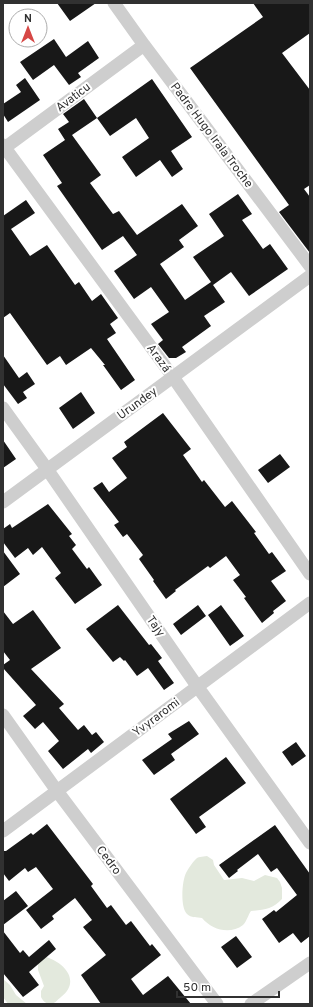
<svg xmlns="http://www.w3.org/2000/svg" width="313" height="1007" font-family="Overpass,sans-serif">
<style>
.green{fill:#e3e9dd}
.building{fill:#181818}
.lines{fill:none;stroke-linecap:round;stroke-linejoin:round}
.minor{stroke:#cecece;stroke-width:13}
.labels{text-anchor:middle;stroke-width:4;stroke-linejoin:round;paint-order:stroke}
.street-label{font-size:12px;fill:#313131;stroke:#fff}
</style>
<rect width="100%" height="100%" fill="#fff"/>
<path class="green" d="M207 856 213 860 214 865 224 880 242 878 254 881 265 875 277 878 280 882 282 888V899C273 909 264 910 251 911 248 915 247 921 243 925 230 935 212 930 202 918 197 917 191 918 187 914 180 907 182 881 186 873 188 869 192 863 195 860 198 856 202 857 207 856Z
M46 957C65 963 81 981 61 997 57 1000 55 1004 50 1004 46 1004 43 1001 41 997V991L44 986 38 970V964Z
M3 979 10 985 16 995 27 1004H8L3 997Z"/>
<path class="building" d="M57 3H96L70 21Z
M253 3H310V33L282 53 310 90V185L304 189 310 197V253L279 212 289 205 190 68 263 17Z
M54 39 66 57 88 41 99 58 78 73 81 77 69 85 54 65 33 80 20 62Z
M25 78 40 100 8 122 3 114V104L21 92 16 85Z
M152 79 192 137 171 151 183 169 172 177 160 160 136 177 122 157 149 138 136 118 110 136 97 118Z
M84 99 97 118 72 135 101 175 90 183 113 214 119 211 137 235 182 204 198 226 179 240 184 247 160 264 185 300 211 282 193 257 224 236 209 214 238 194 252 214 242 220 263 249 270 244 288 269 249 296 231 272 213 285 225 302 204 316 211 326 182 347 186 352 176 358H169L158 344 163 340 151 324 169 312 151 287 134 299 114 271 137 255 123 236 102 250 57 186 62 183 43 155 65 140 58 129 69 122 63 114Z
M26 200 35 213 11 229 30 256 47 245 75 285 79 282 92 301 101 294 118 318 110 324 116 333 107 339 135 380 121 390 103 365H105L91 348 66 365 60 356 47 365 10 313 3 318V216Z
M3 355 19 378 27 372 35 384 23 392 27 398 18 404 3 384Z
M81 392 95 413 73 429 59 408Z
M163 413 191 449 183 455 202 482 204 480 225 507 232 501 256 532 254 533 269 554 272 552 286 571 271 581 286 601 273 611 274 613 262 623 244 598 246 597 233 580 240 575 226 556 210 568 208 566 175 590 176 591 166 599 153 581 154 580 139 559 143 555 127 534 123 537 114 525 119 522 93 488 102 482 109 492 127 478 112 458 127 447 124 442Z
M3 440 16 459 3 468Z
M280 454 290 467 268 483 258 470Z
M48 504 72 534 69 536 76 545 72 549 87 569 89 567 102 585 75 604 55 578 61 573 42 547 33 555 28 548 15 558 3 542V529L10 524 12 528Z
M3 551 20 574 3 587Z
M118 605 149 645 151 644 162 658 158 661 174 683 164 690 148 668 137 676 125 660 124 661 120 657 113 662 86 629Z
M198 605 206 616 181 635 173 624Z
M221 605 244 636 230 646 208 615Z
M33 610 61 648 31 669 64 704 59 708 78 730 84 725 92 735 96 732 104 742 91 753 88 749 63 769 48 751 59 741 43 722 35 729 23 716 36 705 3 668V665L10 660 3 651V611L13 624Z
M189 721 199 734 171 754 175 760 154 775 142 760 172 739 168 734Z
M296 742 306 756 292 766 282 752Z
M226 757 246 783 199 817 206 827 196 834 170 799Z
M47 824 93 884 91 886 107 908 111 905 126 925 131 921 150 946 152 944 161 955 131 979 143 995 168 976 191 1004H101L81 975 106 955 83 927 92 920 75 898 52 916 54 919 41 929 26 910 53 889 36 867 28 872 25 868 9 881 3 873V851H6L31 833 33 835Z
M275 825 310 874V936L301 943 293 933 279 943 262 919 274 910 276 912 297 895 277 868 271 872 258 854 237 870 238 871 229 878 219 865Z
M16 891 28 906 3 925V901Z
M3 931 20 953 23 950 29 957 49 940 56 949 29 972 39 985 23 997 3 973Z
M236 936 252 957 237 968 221 947Z"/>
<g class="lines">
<path class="minor" d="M114 3 144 45 310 266
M3 145 173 377 310 574
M3 149 144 45
M3 408 47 469 197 686 310 843
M3 502 310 276
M3 715 57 791 217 1004
M3 831 310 603
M251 1004 310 963"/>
</g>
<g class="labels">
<g class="street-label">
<text transform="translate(73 97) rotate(-37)" y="4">Avaticu</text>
<text transform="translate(212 135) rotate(53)" y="4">Padre Hugo Irala Troche</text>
<text transform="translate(159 358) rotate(54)" y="4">Arazá</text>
<text transform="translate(137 403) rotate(-36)" y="4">Urundey</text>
<text transform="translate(156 626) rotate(55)" y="4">Tajy</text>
<text transform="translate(156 717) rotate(-37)" y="4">Yvyraromi</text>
<text transform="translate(109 860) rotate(53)" y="4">Cedro</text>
</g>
</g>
<rect width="313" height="1007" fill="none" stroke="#313131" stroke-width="8"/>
<g transform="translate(28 28)"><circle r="19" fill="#ffffff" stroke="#adadad"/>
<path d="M0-3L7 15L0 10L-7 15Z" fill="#d64745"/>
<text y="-6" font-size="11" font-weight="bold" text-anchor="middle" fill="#313131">N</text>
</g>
<path d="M177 991v6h102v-6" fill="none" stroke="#313131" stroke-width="2"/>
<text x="183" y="991" font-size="12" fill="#313131" stroke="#ffffff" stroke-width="3" paint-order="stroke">50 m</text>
</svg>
